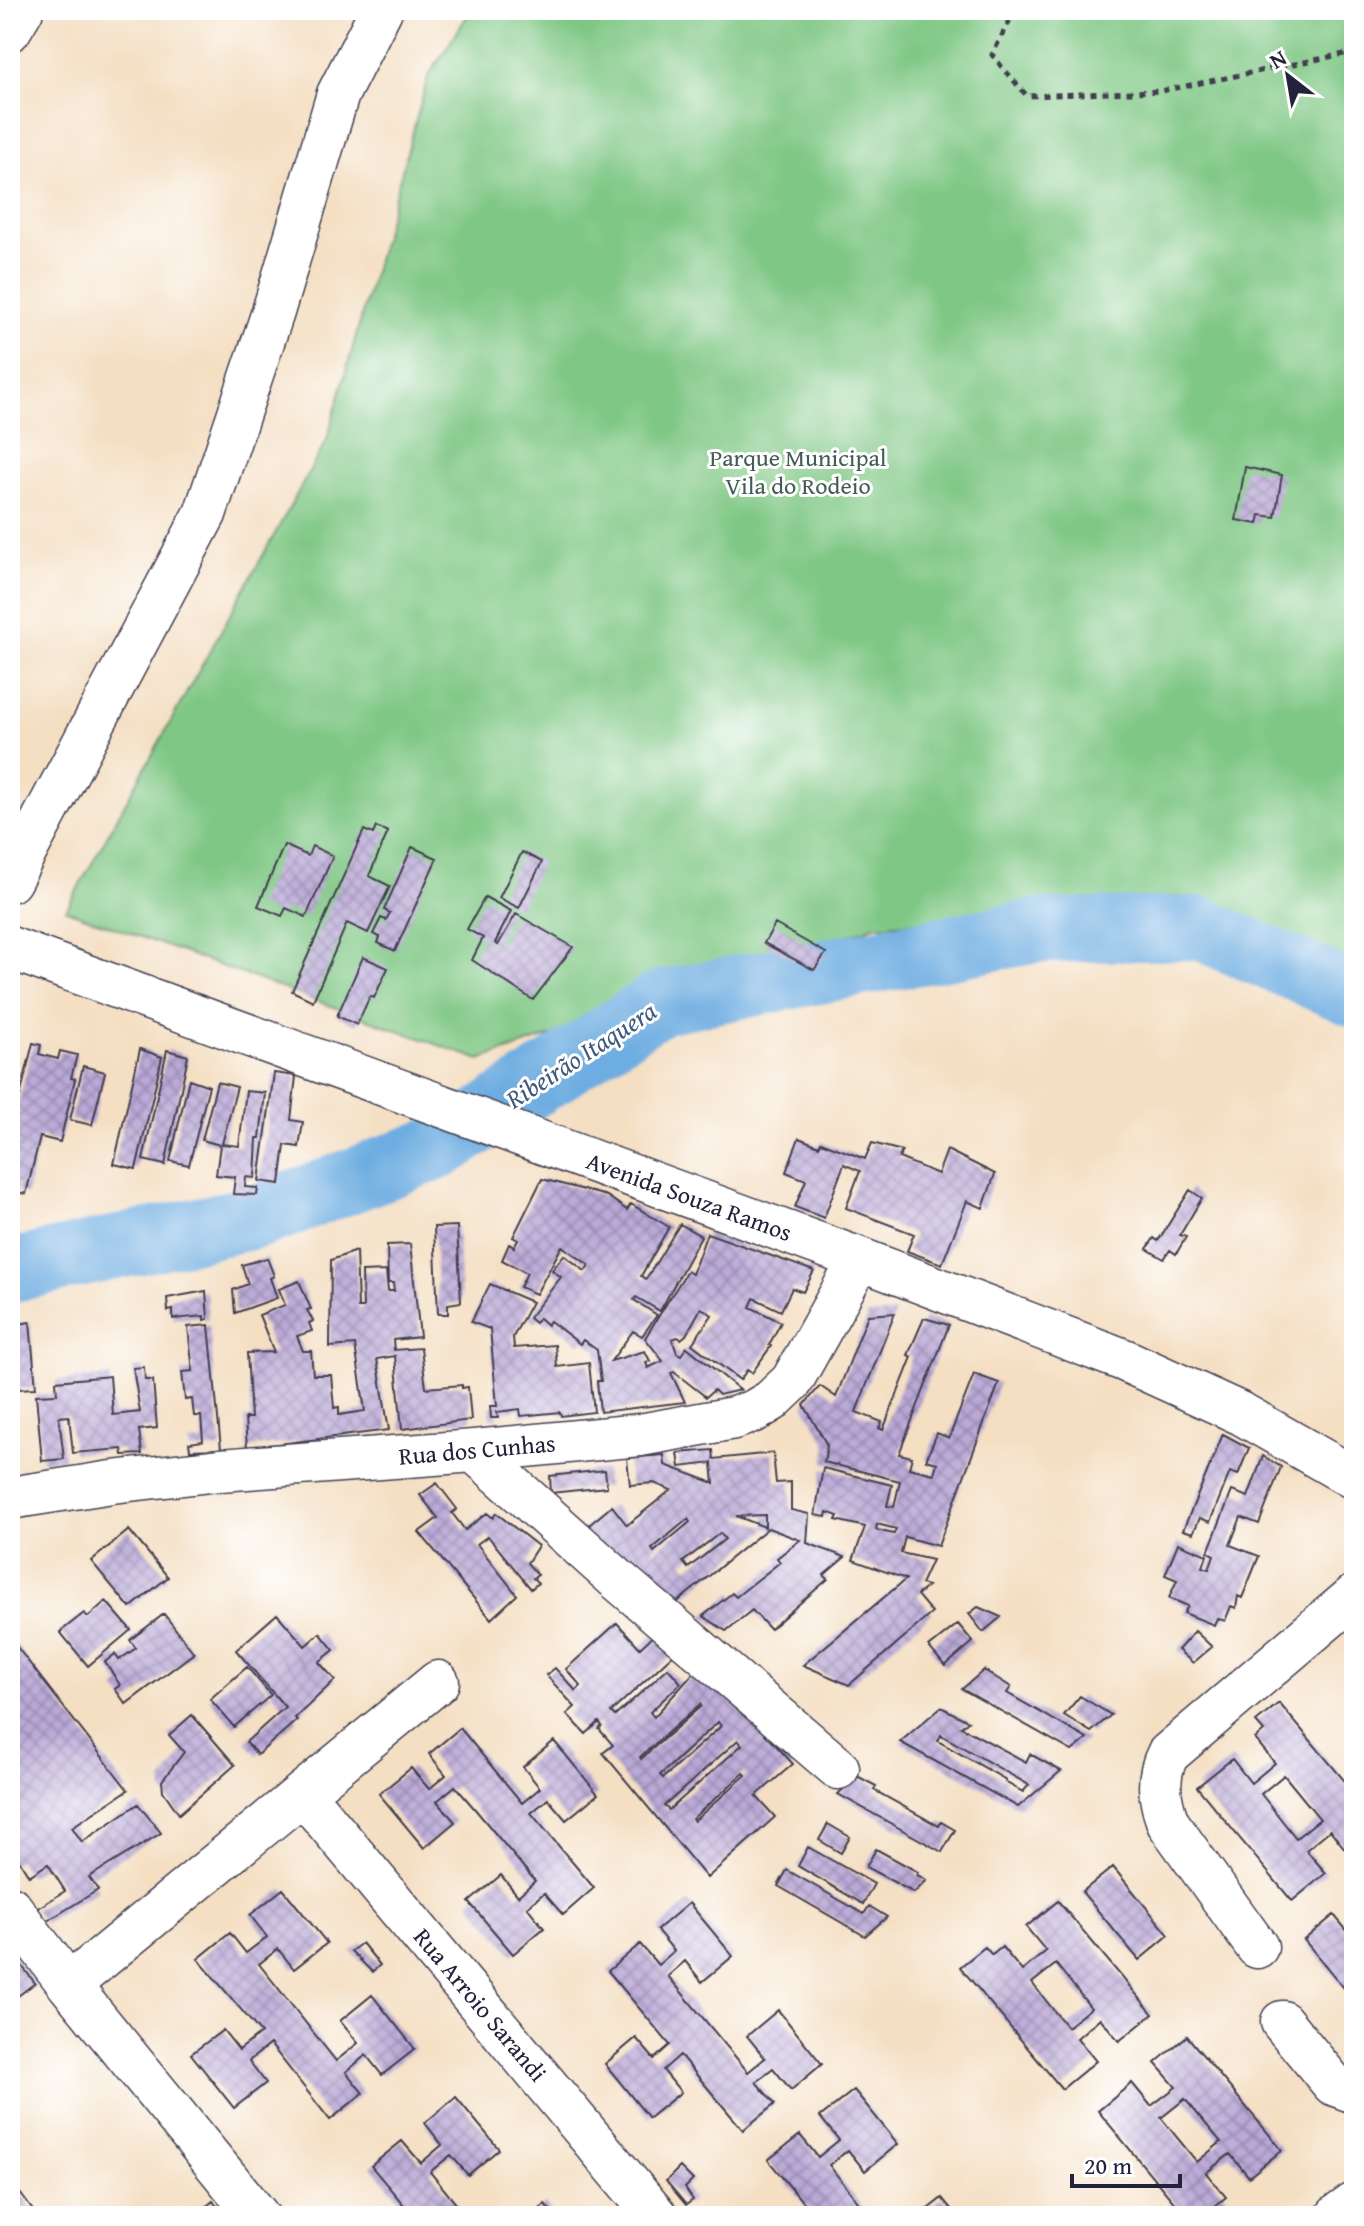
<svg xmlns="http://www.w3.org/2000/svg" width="1364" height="2226" font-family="'Gentium Book Plus',serif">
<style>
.green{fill:#7fc784;stroke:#507460;stroke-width:2}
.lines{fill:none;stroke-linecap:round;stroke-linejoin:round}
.river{stroke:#6eade1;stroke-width:64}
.building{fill:url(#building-cross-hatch);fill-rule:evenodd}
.minor-casing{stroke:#423e4f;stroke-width:45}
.path{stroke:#423e4f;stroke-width:5;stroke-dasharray:6 6;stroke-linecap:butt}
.minor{stroke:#fff;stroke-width:42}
.labels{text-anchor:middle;stroke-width:6;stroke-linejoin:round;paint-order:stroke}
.park-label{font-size:24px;fill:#435c55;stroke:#fff}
.street-label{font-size:24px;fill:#22223b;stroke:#fff}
.water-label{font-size:26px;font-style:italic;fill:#405a7d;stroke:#fff}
</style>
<defs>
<pattern id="building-cross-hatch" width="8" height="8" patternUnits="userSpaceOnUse" patternTransform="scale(2)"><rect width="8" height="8" fill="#baa9d7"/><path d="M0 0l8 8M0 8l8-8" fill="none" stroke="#9789b0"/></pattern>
</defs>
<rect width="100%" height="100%" fill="#fff"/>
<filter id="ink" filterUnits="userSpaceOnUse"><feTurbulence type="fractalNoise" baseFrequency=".0125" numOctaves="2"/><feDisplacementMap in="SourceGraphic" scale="16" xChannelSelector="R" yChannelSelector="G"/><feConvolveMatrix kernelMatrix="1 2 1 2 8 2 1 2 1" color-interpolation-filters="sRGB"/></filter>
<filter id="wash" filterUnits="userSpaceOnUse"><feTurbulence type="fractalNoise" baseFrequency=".006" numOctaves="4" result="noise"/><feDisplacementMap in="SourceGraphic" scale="32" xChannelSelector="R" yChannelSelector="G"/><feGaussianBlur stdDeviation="1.8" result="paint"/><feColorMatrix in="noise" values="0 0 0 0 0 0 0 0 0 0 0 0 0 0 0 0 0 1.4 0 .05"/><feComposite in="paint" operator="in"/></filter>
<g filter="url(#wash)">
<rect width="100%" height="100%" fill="#f4dfc3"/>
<path class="green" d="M471 10H1354V967L1178 897 875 926 480 1060 66 910 327 440 428 77Z"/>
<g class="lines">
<path class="river" d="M10 1271 259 1216 440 1147 661 1002 1036 931 1199 928 1354 995"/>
</g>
<g id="blocks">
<path class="building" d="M1245 467 1282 475 1275 517 1260 515 1258 524 1236 520Z
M376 827 388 832 369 876 390 886 368 933 347 923 313 1001 292 991 364 830 373 834Z
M284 845 308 856 312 846 333 856 306 917 286 908 282 916 258 906Z
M412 847 437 858 395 951 378 943 380 937 373 934 381 918 386 920 390 913 384 910Z
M522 852 542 862 519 908 499 898Z
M485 897 511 911 495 943 498 945 516 914 573 947 533 1000 472 960 483 938 467 929Z
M775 924 826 953 814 970 764 943Z
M363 957 388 968 374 998 370 996 357 1025 337 1016Z
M33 1043 41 1045 39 1054 58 1059 60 1051 77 1055 71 1078 75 1079 60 1142 40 1137 26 1194 17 1192 19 1184 10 1182V1137Z
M140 1049 162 1057 136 1169 114 1164Z
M167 1050 188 1056 165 1165 143 1160Z
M83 1066 105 1072 92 1125 70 1120Z
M274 1073 296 1076 291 1120 303 1122 299 1147 285 1145 280 1184 259 1181Z
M189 1079 209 1086 189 1165 170 1161Z
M217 1082 237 1087 222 1144 239 1146 246 1091 265 1093 260 1138H257L255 1178 246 1177 245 1187 258 1188 257 1195 233 1194 235 1177 216 1175 220 1145 202 1140Z
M799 1138 819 1146 821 1142 865 1159 872 1143 902 1151 899 1158 938 1174 947 1150 995 1174 983 1208 967 1201 942 1264 907 1251 914 1234 846 1208 860 1171 844 1164 824 1218 795 1207 806 1180 786 1172Z
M542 1179 607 1196 627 1210 631 1204 669 1227 641 1276 646 1279 680 1224 701 1236 660 1311 636 1297 634 1300 657 1315 642 1336 633 1331 611 1361 645 1351 650 1361 646 1362 648 1368 663 1361 645 1338 687 1271 692 1274 707 1233 814 1271 803 1292 792 1288 781 1311 754 1298 750 1307 781 1322 769 1345 771 1346 752 1373 747 1370 740 1380 692 1344 712 1315 705 1310 701 1308 686 1335 681 1339 678 1337 672 1339 677 1353 681 1355 687 1347 740 1390 719 1395 714 1390 706 1397 674 1372 671 1373 685 1402 600 1412 597 1381H601L597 1350 583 1340 580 1344 550 1321 547 1325 539 1318 535 1323 529 1318 561 1277 552 1270 564 1255 585 1271 589 1265 562 1246 536 1294 520 1287 527 1273 502 1260 509 1244 514 1247 518 1240 513 1237Z
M1190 1190 1202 1198 1180 1235 1186 1237 1176 1254 1170 1250 1164 1259 1147 1249 1154 1238 1158 1241Z
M457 1226 461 1302 448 1304V1314H438L434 1227Z
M410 1244 420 1337 393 1340 394 1350 421 1348 426 1388 462 1385V1388L468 1387 471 1420 402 1429 395 1356 377 1359 389 1430 247 1448 245 1418H251L247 1353 274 1352 259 1315 285 1305 279 1289 299 1281 311 1309 307 1310 313 1321 309 1323 312 1331 297 1336 303 1351H311L313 1375H331L334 1408 339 1407V1415L365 1411 355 1345 330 1347 331 1260 356 1251 358 1308H363L362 1272 386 1271 388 1291H394L393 1283H388L387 1245Z
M267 1258 274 1276 270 1278 277 1298 235 1313 233 1290 248 1284 242 1265Z
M490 1284 532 1302 513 1337 514 1348 555 1345 557 1367 589 1363 594 1412 561 1416 560 1412 521 1416 520 1409 497 1412 498 1418H491L490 1406H497L490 1329 471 1322Z
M206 1291 208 1319 204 1320V1316L173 1319V1310L168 1311 167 1298Z
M895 1313 856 1412 882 1422 879 1428 883 1430 912 1357 908 1355 924 1318 949 1325 899 1454 912 1457 909 1468 934 1474 937 1463 926 1460 937 1433 949 1438 974 1374 999 1383 938 1546 905 1537 901 1553 932 1560 921 1584 928 1586 917 1595 932 1613 849 1685 803 1665 906 1579 853 1560 865 1527 836 1520 838 1516 827 1512 826 1517 815 1515 823 1468 892 1485 887 1506 894 1507 900 1481 824 1462 827 1445 804 1405 820 1386 836 1397 868 1315ZM877 1524 896 1529 894 1534 876 1530Z
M30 1322 36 1388 18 1389 13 1325Z
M209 1325 221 1449 190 1450 189 1443 203 1441 201 1416H194L192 1399 185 1400 182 1372 193 1371 188 1327Z
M144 1367 145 1380H153L157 1428 139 1430 142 1454 123 1455 122 1449 73 1453 69 1416 59 1417 64 1459 42 1461 36 1395 57 1394 56 1381 110 1376 113 1415 140 1412 133 1368Z
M1223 1434 1249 1448 1238 1475 1230 1472 1210 1522 1200 1518 1193 1533 1183 1530Z
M713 1450 714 1459 773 1453 776 1483 791 1482V1510L809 1514 807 1543 845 1557 824 1575 828 1579 770 1629 752 1610 726 1631 703 1616 732 1593 736 1597 780 1562 777 1558 800 1540 768 1528 676 1603 583 1530 612 1506 627 1525 671 1490 654 1483 630 1485 627 1458 664 1455 665 1465 714 1483 712 1463 680 1467 678 1453ZM765 1515V1527L736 1516ZM688 1519 690 1522 654 1552 652 1549ZM720 1533 725 1539 688 1568 683 1562Z
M1263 1456 1281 1467 1259 1524 1241 1517 1230 1545 1259 1556 1242 1598 1238 1596 1236 1608 1231 1606 1225 1621 1217 1618 1214 1625 1184 1613 1188 1606 1169 1598 1177 1580 1165 1575 1178 1543 1207 1555 1203 1567 1209 1569 1214 1555 1208 1552 1232 1491 1248 1497Z
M605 1470 607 1487 551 1493 550 1476Z
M437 1483 457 1509 452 1513 465 1530 487 1513 493 1518 496 1513 538 1546 527 1563 538 1575 533 1578 538 1583 531 1589 488 1536 477 1544 517 1595 491 1619 419 1532 438 1518 420 1495Z
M129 1530 168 1577 130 1608 91 1561Z
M106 1601 131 1630 88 1666 60 1632 84 1613 88 1617Z
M978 1607 1001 1617 983 1632 969 1614Z
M164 1614 194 1653 126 1704 115 1689 120 1685 105 1662 115 1654 119 1660 136 1648 130 1640Z
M277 1614 305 1646 320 1633 334 1650 319 1662 335 1680 295 1718 297 1720 257 1755 246 1742 285 1707 236 1650Z
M617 1623 640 1648 656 1633 678 1650 611 1712 615 1716 668 1668 681 1683 650 1712 654 1717 700 1666 720 1684 793 1764 756 1796 775 1817 707 1878 603 1753 613 1745 599 1729 602 1726 599 1722 586 1734 567 1714 575 1707 546 1675 555 1668 576 1691 581 1686 566 1669ZM700 1704 701 1706 641 1759 640 1757ZM718 1722 721 1726 663 1778 660 1775ZM738 1740 742 1745 669 1810 664 1806ZM744 1773 746 1775 694 1821 692 1819Z
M958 1624 973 1642 945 1666 929 1647Z
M1195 1631 1212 1647 1193 1663 1178 1650Z
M10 1638 128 1790 72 1827 82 1842 138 1804 161 1833 89 1877 98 1890 44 1923 35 1910 65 1891 48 1864 29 1876 19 1860 10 1866Z
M247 1667 271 1695 234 1727 210 1699Z
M984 1670 1011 1687 1007 1693 1087 1739 1072 1751 962 1689Z
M1080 1696 1111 1715 1091 1732 1064 1715Z
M1279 1703 1354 1792V1849L1349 1854 1330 1830 1306 1850 1326 1873 1292 1901 1197 1787 1232 1759 1251 1783 1275 1763 1255 1739 1264 1731 1256 1722ZM1284 1775 1320 1819 1296 1838 1261 1794Z
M941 1707 968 1721 961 1727 1026 1762 1030 1754 1061 1771 1018 1807 900 1742ZM941 1735 1029 1785 1023 1792 1005 1782 1006 1780 938 1741Z
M192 1715 235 1765 179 1814 163 1791 162 1781 184 1752 169 1735Z
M460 1728 522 1803 540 1788 523 1767 554 1741 598 1794 566 1820 548 1799 531 1813 594 1888 563 1915 544 1893 527 1907 544 1928 513 1954 469 1902 501 1875 518 1896 535 1881 474 1808 455 1786 437 1801 455 1822 424 1848 379 1794 411 1768 429 1789 446 1775 429 1754Z
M857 1776 876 1786 874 1790 939 1826 941 1822 955 1830 942 1852 838 1794Z
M828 1824 850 1837 841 1853 819 1840Z
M808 1847 874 1884 863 1904 798 1866Z
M876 1849 918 1872 917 1875 927 1880 914 1893 866 1867Z
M1113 1867 1169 1935 1139 1960 1082 1892Z
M787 1870 864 1914 869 1906 887 1917 865 1936 778 1886Z
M283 1889 327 1943 294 1969 278 1949 259 1964 336 2061 358 2043 340 2021 372 1995 415 2049 382 2075 366 2055 346 2072 363 2093 330 2120 270 2044 249 2061 266 2083 234 2108 191 2054 223 2030 239 2050 261 2033 198 1959 230 1933 246 1953 267 1937 250 1915Z
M1058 1901 1153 2014 1119 2041 1100 2018 1077 2038 1096 2061 1062 2089 960 1967 985 1947 992 1955 1002 1947 1022 1971 1046 1951 1026 1927ZM1056 1964 1091 2008 1067 2027 1032 1983Z
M689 1903 733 1956 702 1982 685 1961 668 1976 748 2072 765 2058 747 2036 778 2010 822 2064 791 2090 773 2068 756 2082 775 2104 743 2130 680 2055 663 2070 681 2092 649 2118 605 2064 636 2038 654 2059 670 2045 608 1971 640 1944 658 1965 674 1951 657 1930Z
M1334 1915 1354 1939V2000L1304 1940Z
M362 1943 380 1965 372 1972 351 1951Z
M10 1950 35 1983 10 2002Z
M1187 2036 1282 2150 1249 2177 1230 2154 1206 2173 1226 2197 1203 2216H1185L1098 2111 1132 2083 1151 2106 1176 2087 1155 2063ZM1185 2099 1221 2142 1197 2162 1161 2118Z
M854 2090 898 2144 865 2171 848 2150 829 2165 869 2216H814L768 2160 800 2135 818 2157 839 2140 820 2117Z
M456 2097 499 2149 468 2175 451 2155 430 2172 466 2216H413L371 2166 402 2141 421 2163 442 2145 425 2123Z
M680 2167 693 2180 685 2188 693 2200 686 2205 666 2181Z
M20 2193 37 2216H10V2201Z
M942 2198 957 2216H919Z
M213 2201 224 2216H194Z
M545 2204 555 2216H530Z"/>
</g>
</g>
<g filter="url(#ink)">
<use href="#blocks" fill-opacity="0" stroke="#423e4f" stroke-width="2"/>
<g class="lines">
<g class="minor-casing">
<path id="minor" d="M10 30 22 10
M10 881 205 514 273 312 338 94 381 10
M10 948 860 1259 1124 1360 1242 1414 1354 1478
M474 1451 618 1580 838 1768
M10 1498 112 1482 220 1470 474 1451 640 1435 734 1418 754 1411 771 1401 792 1381 860 1259
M304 1795 656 2216
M10 1907 69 1985 258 2216
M1257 1947 1168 1823C1159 1799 1156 1777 1168 1754L1354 1596
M69 1985 438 1682
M1282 2022 1333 2084 1354 2092
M1337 2216 1354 2204"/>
</g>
<path class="path" d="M1015 10 992 55 1027 96 1161 91 1354 52"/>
<use href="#minor" class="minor"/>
</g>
</g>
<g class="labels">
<g class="park-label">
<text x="798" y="466">Parque Municipal<tspan x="798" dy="28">Vila do Rodeio</tspan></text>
</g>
<g class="street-label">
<text transform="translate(689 1197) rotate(20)" y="8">Avenida Souza Ramos</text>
<text transform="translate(477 1450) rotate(-5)" y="8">Rua dos Cunhas</text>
<text transform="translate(480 2005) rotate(50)" y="8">Rua Arroio Sarandi</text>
</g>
<g class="water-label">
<text transform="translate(581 1055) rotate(-33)" y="9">Ribeirão Itaquera</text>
</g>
</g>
<rect width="1364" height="2226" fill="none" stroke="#fff" stroke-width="40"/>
<g transform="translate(1288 76) rotate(329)" stroke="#ffffff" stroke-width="6" paint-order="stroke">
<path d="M0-6L14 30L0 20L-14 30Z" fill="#22223b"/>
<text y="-12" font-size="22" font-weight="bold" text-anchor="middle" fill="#22223b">N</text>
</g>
<path d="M1072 2174v12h108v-12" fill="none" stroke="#22223b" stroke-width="4"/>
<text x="1084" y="2174" font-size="24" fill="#22223b" stroke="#ffffff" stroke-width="6" paint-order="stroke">20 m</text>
</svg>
